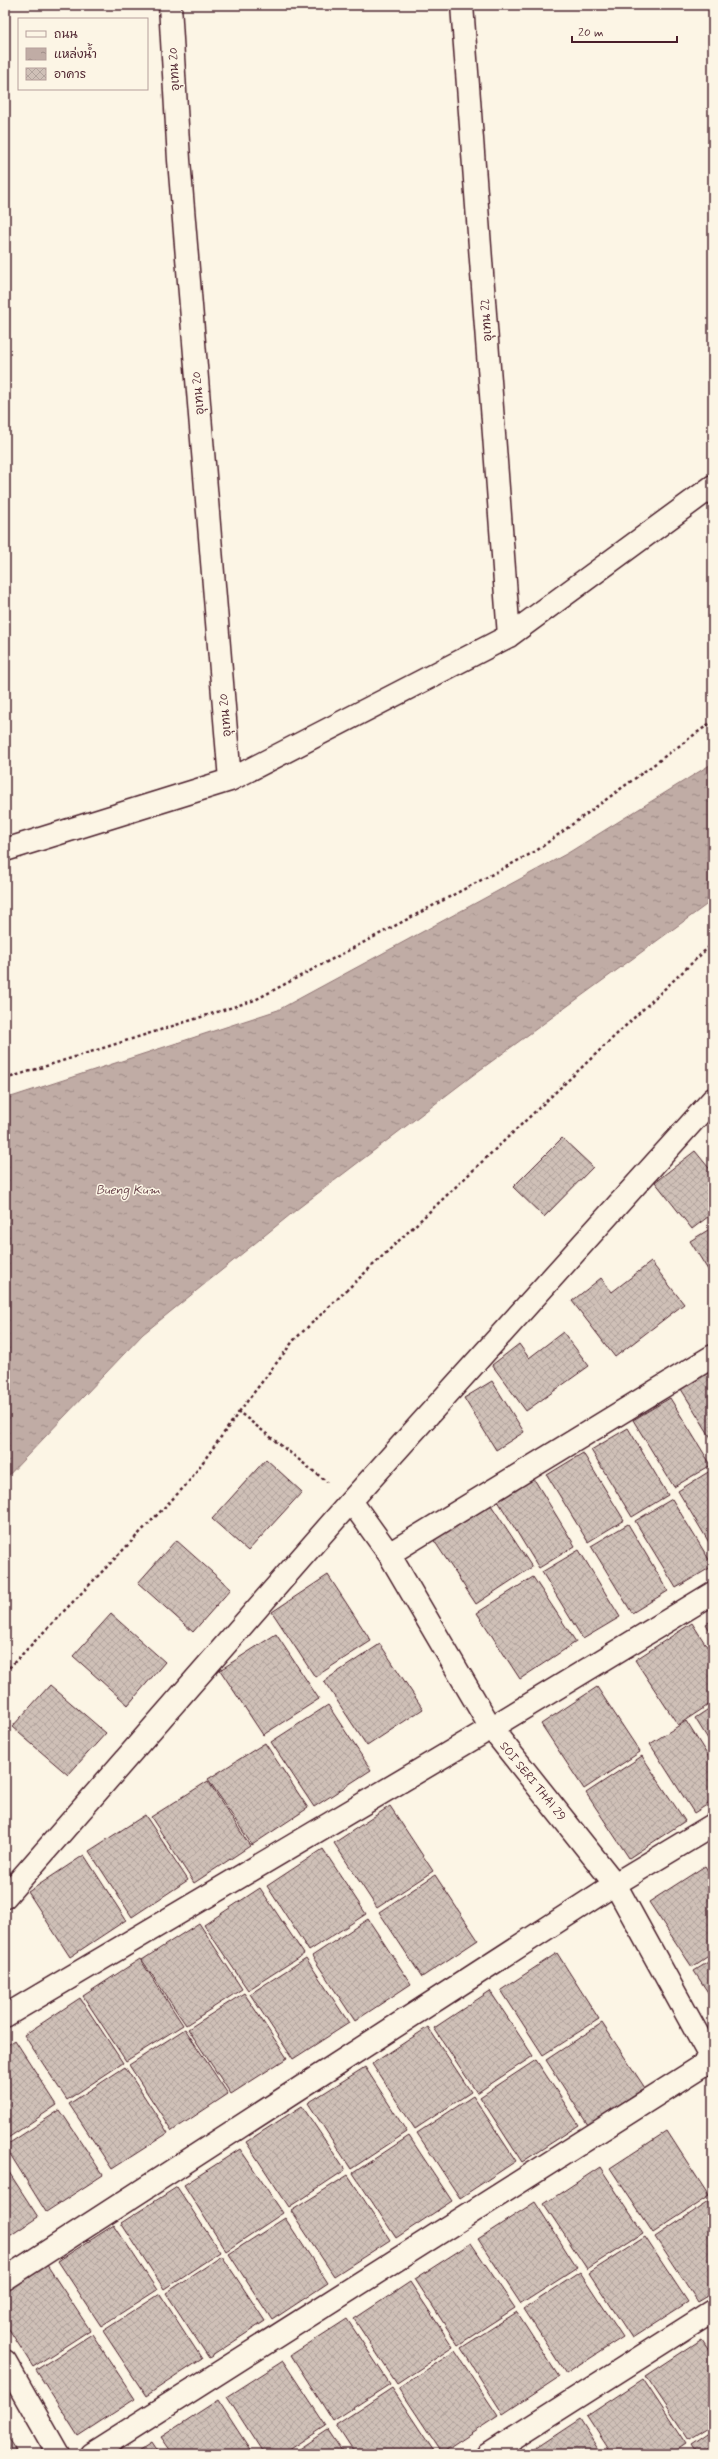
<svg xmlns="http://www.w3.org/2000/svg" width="718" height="2459" font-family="Mynerve,'Playpen Sans Thai',sans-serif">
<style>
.water{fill:url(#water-ripples);stroke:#917474}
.building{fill:url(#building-cross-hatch);stroke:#4a1f2b}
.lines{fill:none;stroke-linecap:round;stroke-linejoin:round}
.minor-casing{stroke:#4a1f2b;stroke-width:25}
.path{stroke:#4a1f2b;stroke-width:2.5;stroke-dasharray:3 3;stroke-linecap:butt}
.minor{stroke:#fcf5e5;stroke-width:22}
.labels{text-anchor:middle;stroke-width:3;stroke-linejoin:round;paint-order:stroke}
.street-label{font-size:12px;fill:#4a1f2b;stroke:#fcf5e5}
.water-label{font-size:13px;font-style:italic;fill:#6d4950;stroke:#fcf5e5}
</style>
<defs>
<pattern id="water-ripples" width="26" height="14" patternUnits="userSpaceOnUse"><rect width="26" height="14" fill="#c0aca5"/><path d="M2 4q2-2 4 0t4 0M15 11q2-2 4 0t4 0" fill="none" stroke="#9e8b87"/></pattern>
<pattern id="building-cross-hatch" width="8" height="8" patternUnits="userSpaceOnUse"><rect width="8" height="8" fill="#cfc0b7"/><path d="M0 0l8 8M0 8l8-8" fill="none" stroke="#b3a59e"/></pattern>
</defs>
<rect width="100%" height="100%" fill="#fcf5e5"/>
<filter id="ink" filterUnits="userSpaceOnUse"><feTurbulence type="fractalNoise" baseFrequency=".025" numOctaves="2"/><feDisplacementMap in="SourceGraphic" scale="8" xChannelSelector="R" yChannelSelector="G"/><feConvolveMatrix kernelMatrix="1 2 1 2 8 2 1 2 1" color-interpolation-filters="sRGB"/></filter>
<g filter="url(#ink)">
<path class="water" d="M713 763V900L473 1075 296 1210 143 1334 5 1479V1099L278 1010 568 853Z"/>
<path class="building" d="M562 1138 593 1167 544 1217 513 1187Z
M695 1151 713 1173V1213L692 1229 655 1182Z
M713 1227V1278L690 1241Z
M651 1262 684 1304 615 1357 572 1301 601 1278 612 1292Z
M563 1332 589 1366 526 1411 492 1365 519 1344 529 1358Z
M713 1370V1441L681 1389Z
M492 1381 524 1432 496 1450 464 1398Z
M670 1398 711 1465 674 1487 633 1420Z
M628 1428 668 1495 632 1517 591 1450Z
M583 1453 624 1520 588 1542 547 1475Z
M266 1459 302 1492 248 1551 212 1519Z
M713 1469V1549L678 1491Z
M534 1479 575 1546 539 1568 498 1501Z
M672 1499 713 1566 676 1588 635 1521Z
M489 1502 532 1567 476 1604 433 1539Z
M628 1524 668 1591 632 1613 591 1546Z
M176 1540 231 1589 193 1632 138 1583Z
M579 1550 620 1617 583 1639 542 1572Z
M328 1575 371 1641 315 1677 272 1612Z
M533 1577 576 1642 520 1679 477 1613Z
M111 1614 165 1662 128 1705 73 1656Z
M713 1620V1636L706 1624Z
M692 1623 713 1656V1702L678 1725 635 1660Z
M276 1634 319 1699 263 1735 220 1670Z
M380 1644 423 1709 367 1746 324 1681Z
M50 1685 106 1733 68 1775 12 1727Z
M597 1687 640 1752 584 1789 541 1724Z
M328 1705 371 1770 314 1807 271 1742Z
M713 1706V1747L695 1718Z
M686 1721 713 1764V1801L694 1813 650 1744Z
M265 1743 308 1808 252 1845 208 1779Z
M642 1756 685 1821 629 1858 586 1793Z
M208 1781 250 1846 194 1883 151 1817Z
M390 1806 433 1871 377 1908 334 1843Z
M145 1815 188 1880 132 1917 89 1851Z
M323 1849 366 1914 309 1951 267 1886Z
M84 1855 126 1920 70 1957 28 1892Z
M705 1866 713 1878V1953L692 1967 649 1902Z
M435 1875 478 1940 422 1977 379 1912Z
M260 1888 304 1954 248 1990 204 1925Z
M368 1919 411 1984 355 2021 312 1956Z
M199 1923 242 1989 186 2025 142 1960Z
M557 1953 599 2019 543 2055 501 1990Z
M306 1958 349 2023 293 2059 250 1994Z
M140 1959 183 2025 126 2061 83 1996Z
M713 1959V2000L694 1971Z
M490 1991 533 2056 477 2093 434 2028Z
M244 1993 287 2058 231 2094 188 2029Z
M80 1998 123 2063 67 2100 24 2035Z
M602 2023 645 2088 588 2125 546 2060Z
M428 2027 471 2092 415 2129 372 2064Z
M185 2029 228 2094 172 2131 129 2065Z
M15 2040 57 2105 5 2140V2047Z
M536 2060 579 2125 522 2162 480 2097Z
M125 2067 168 2133 112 2169 69 2104Z
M365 2067 407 2132 351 2169 308 2103Z
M473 2096 516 2161 460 2198 417 2133Z
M302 2106 345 2170 289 2207 246 2142Z
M60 2110 103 2175 46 2212 5 2146Z
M667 2131 709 2196 653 2233 610 2168Z
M409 2136 452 2201 396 2238 353 2173Z
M240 2149 283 2213 226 2251 184 2185Z
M5 2166 38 2217 5 2239Z
M600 2167 643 2233 587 2269 544 2204Z
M348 2175 390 2240 334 2276 291 2211Z
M177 2187 220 2252 164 2289 121 2223Z
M711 2200 713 2293 698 2302 655 2237Z
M535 2202 577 2268 521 2304 478 2239Z
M285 2218 328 2283 272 2320 229 2254Z
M114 2225 157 2290 101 2326 58 2261Z
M645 2237 688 2302 632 2338 589 2273Z
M471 2243 515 2308 458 2345 415 2279Z
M222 2256 265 2321 209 2358 166 2293Z
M47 2265 90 2330 33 2367 5 2323V2292Z
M580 2272 623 2337 566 2374 524 2309Z
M410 2282 453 2347 397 2384 354 2319Z
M160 2294 202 2359 146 2396 103 2331Z
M517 2312 559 2377 503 2414 461 2348Z
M347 2319 390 2384 333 2421 291 2355Z
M92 2334 135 2399 78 2436 36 2370Z
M702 2339 713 2356V2425L689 2440 646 2376Z
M455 2351 498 2416 442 2453 399 2388Z
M283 2361 326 2426 283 2454H264L227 2397Z
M643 2379 686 2444 671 2454H612L587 2416Z
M392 2388 435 2453 434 2454H355L336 2425Z
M218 2400 253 2454H173L161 2437Z
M580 2419 602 2454H527Z
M328 2430 344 2454H292Z
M713 2430V2454H697L691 2445Z
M7 2437 18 2454H5V2438Z
M152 2442 160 2454H133Z"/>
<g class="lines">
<g class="minor-casing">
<path id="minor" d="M170 5 179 160 230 780
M462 5 509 636
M5 850 230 780 509 636 713 486
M351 1501 389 1554 491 1728 615 1884 713 2062
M389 1554 713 1356
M5 1897 351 1501 713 1099
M5 2016 491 1728 713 1593
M5 2279 615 1884 713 1825
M5 2361 58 2454
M91 2454 713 2059
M488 2454 713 2311"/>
</g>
<path class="path" d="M5 1079 255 1000 536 851 713 721
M239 1412 294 1340 713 943
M5 1672 187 1484 239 1412 327 1482"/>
<use href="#minor" class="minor"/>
</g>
</g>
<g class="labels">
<g class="street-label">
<text transform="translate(174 69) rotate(-93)" y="4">อุเทน 20</text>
<text transform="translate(486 320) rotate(-94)" y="4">อุเทน 22</text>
<text transform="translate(198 393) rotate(-95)" y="4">อุเทน 20</text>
<text transform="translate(225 715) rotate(-95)" y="4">อุเทน 20</text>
<text transform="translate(533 1781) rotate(51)" y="4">SOI SERI THAI 29</text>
</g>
<g class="water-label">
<text x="128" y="1194">Bueng Kum</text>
</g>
</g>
<rect width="718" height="2459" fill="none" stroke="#fcf5e5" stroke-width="20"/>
<rect x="10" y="10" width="698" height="2439" fill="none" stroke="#4a1f2b" stroke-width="1.5" filter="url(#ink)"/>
<rect x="18" y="18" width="130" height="72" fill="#fcf5e5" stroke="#b59f9b"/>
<rect x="26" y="31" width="20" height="6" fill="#fcf5e5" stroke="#b59f9b"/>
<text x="54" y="38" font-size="12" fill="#4a1f2b">ถนน</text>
<rect x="26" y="48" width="20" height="12" fill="url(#water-ripples)" stroke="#b59f9b"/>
<text x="54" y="58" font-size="12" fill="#4a1f2b">แหล่งน้ำ</text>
<rect x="26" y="68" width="20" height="12" fill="url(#building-cross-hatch)" stroke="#b59f9b"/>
<text x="54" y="78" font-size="12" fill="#4a1f2b">อาคาร</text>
<path d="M572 36v6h105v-6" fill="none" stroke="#4a1f2b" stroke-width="2"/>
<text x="578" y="36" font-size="12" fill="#4a1f2b" stroke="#fcf5e5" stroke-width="3" paint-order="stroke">20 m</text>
</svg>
